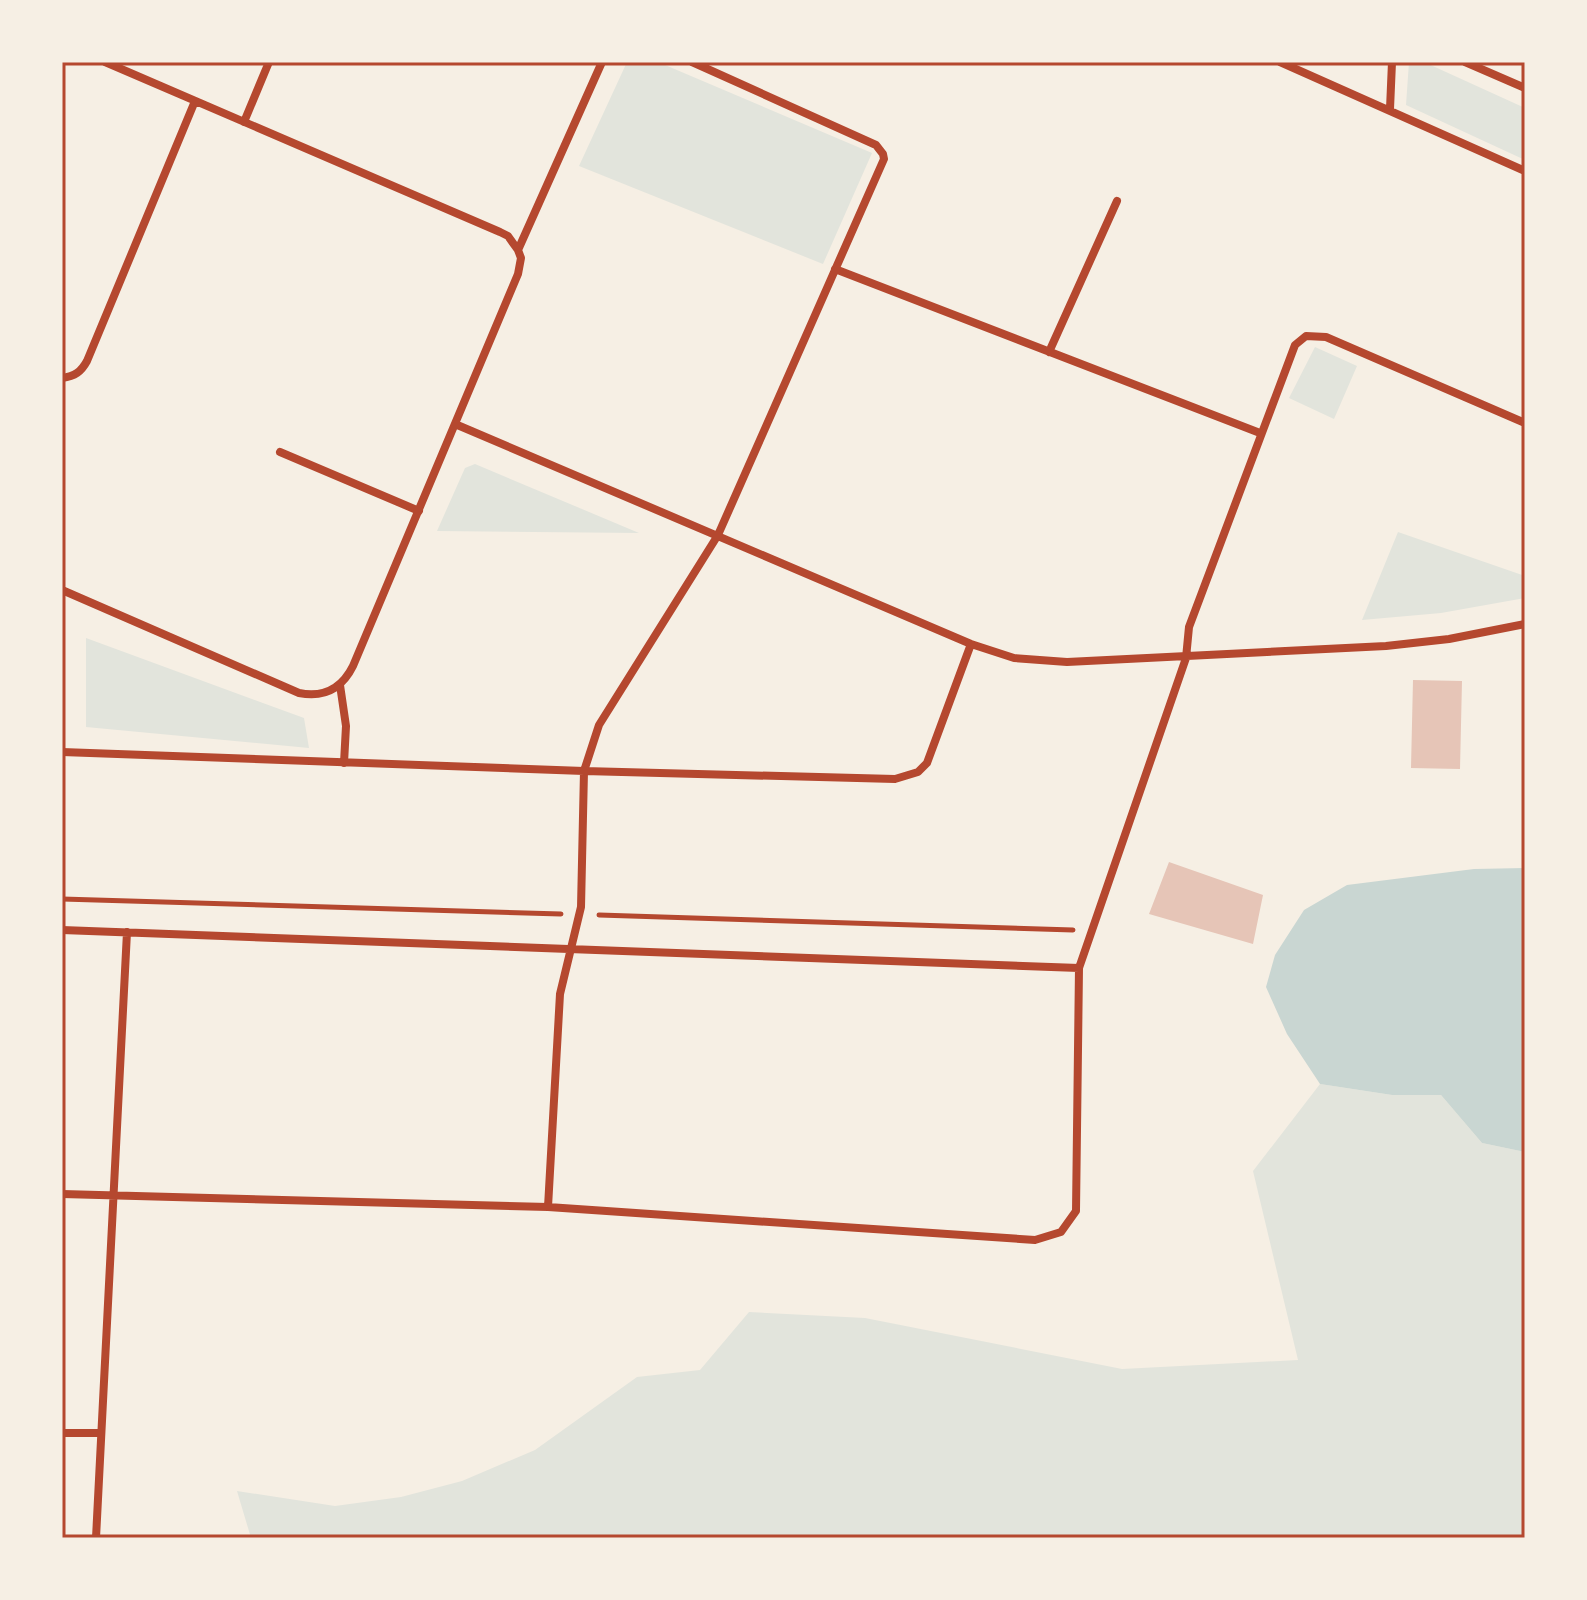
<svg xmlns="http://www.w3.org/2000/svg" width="1587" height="1600" font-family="'Fira Sans',sans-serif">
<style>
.green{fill:#e2e4dc}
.water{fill:#c9d6d2}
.building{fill:#e6c5b7}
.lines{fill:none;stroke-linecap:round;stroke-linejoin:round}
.path{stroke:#b5482f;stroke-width:5}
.minor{stroke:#b5482f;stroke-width:8}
.neatline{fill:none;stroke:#b5482f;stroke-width:3}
</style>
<rect width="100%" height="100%" fill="#f6efe4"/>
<path class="green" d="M627 62H658L872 153 823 264 579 166Z
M1409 62H1424L1525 108V160L1406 105Z
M1315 347 1357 366 1334 419 1289 398Z
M475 464 639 533 437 531 465 468Z
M1398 532 1525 576V598L1441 613 1362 620Z
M86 638 304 718 309 748 86 727Z
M1320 1084 1392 1095H1441L1482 1143 1525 1152V1538H251L237 1491 335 1506 401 1497 462 1481 535 1450 637 1377 700 1370 749 1312 865 1318 1122 1369 1298 1360 1253 1171Z"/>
<path class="water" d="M1525 868V1152L1482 1143 1441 1095H1392L1320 1084 1287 1034 1266 987 1275 955 1304 910 1347 885 1474 869Z"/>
<path class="building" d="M1413 680 1462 681 1460 769 1411 768Z
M1169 862 1263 895 1253 944 1149 914Z"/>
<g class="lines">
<path class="path" d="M62 899 561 914
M599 915 1073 930"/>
<path class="minor" d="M105 62 500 232 508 236 518 250
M1280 62 1525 171
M1465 62 1525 88
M1390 109 1392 62
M244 122 269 62
M835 269 1260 433
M1049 352 1117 201
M62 378C75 376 81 372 87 361L195 101
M455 424 971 644 1014 658 1067 662 1386 646 1449 639 1525 624
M280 452 419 511
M62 590 299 693C324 698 342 688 353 666L518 274 521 258 518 250 602 62
M340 685 346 726 344 763
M62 752 584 771 895 779 918 772 927 763 971 644
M62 930 1079 968
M62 1194 548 1207 1035 1240 1061 1232 1076 1211 1079 968 1186 658 1189 627 1295 345 1306 336 1326 337 1525 423
M548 1207 560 994 581 907 584 771 599 725 718 535 884 159 883 154 876 145 692 62
M62 1433H100
M96 1538 127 932"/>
</g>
<rect width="1587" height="1600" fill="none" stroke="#f6efe4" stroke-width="128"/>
<rect x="64" y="64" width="1459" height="1472" class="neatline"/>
</svg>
